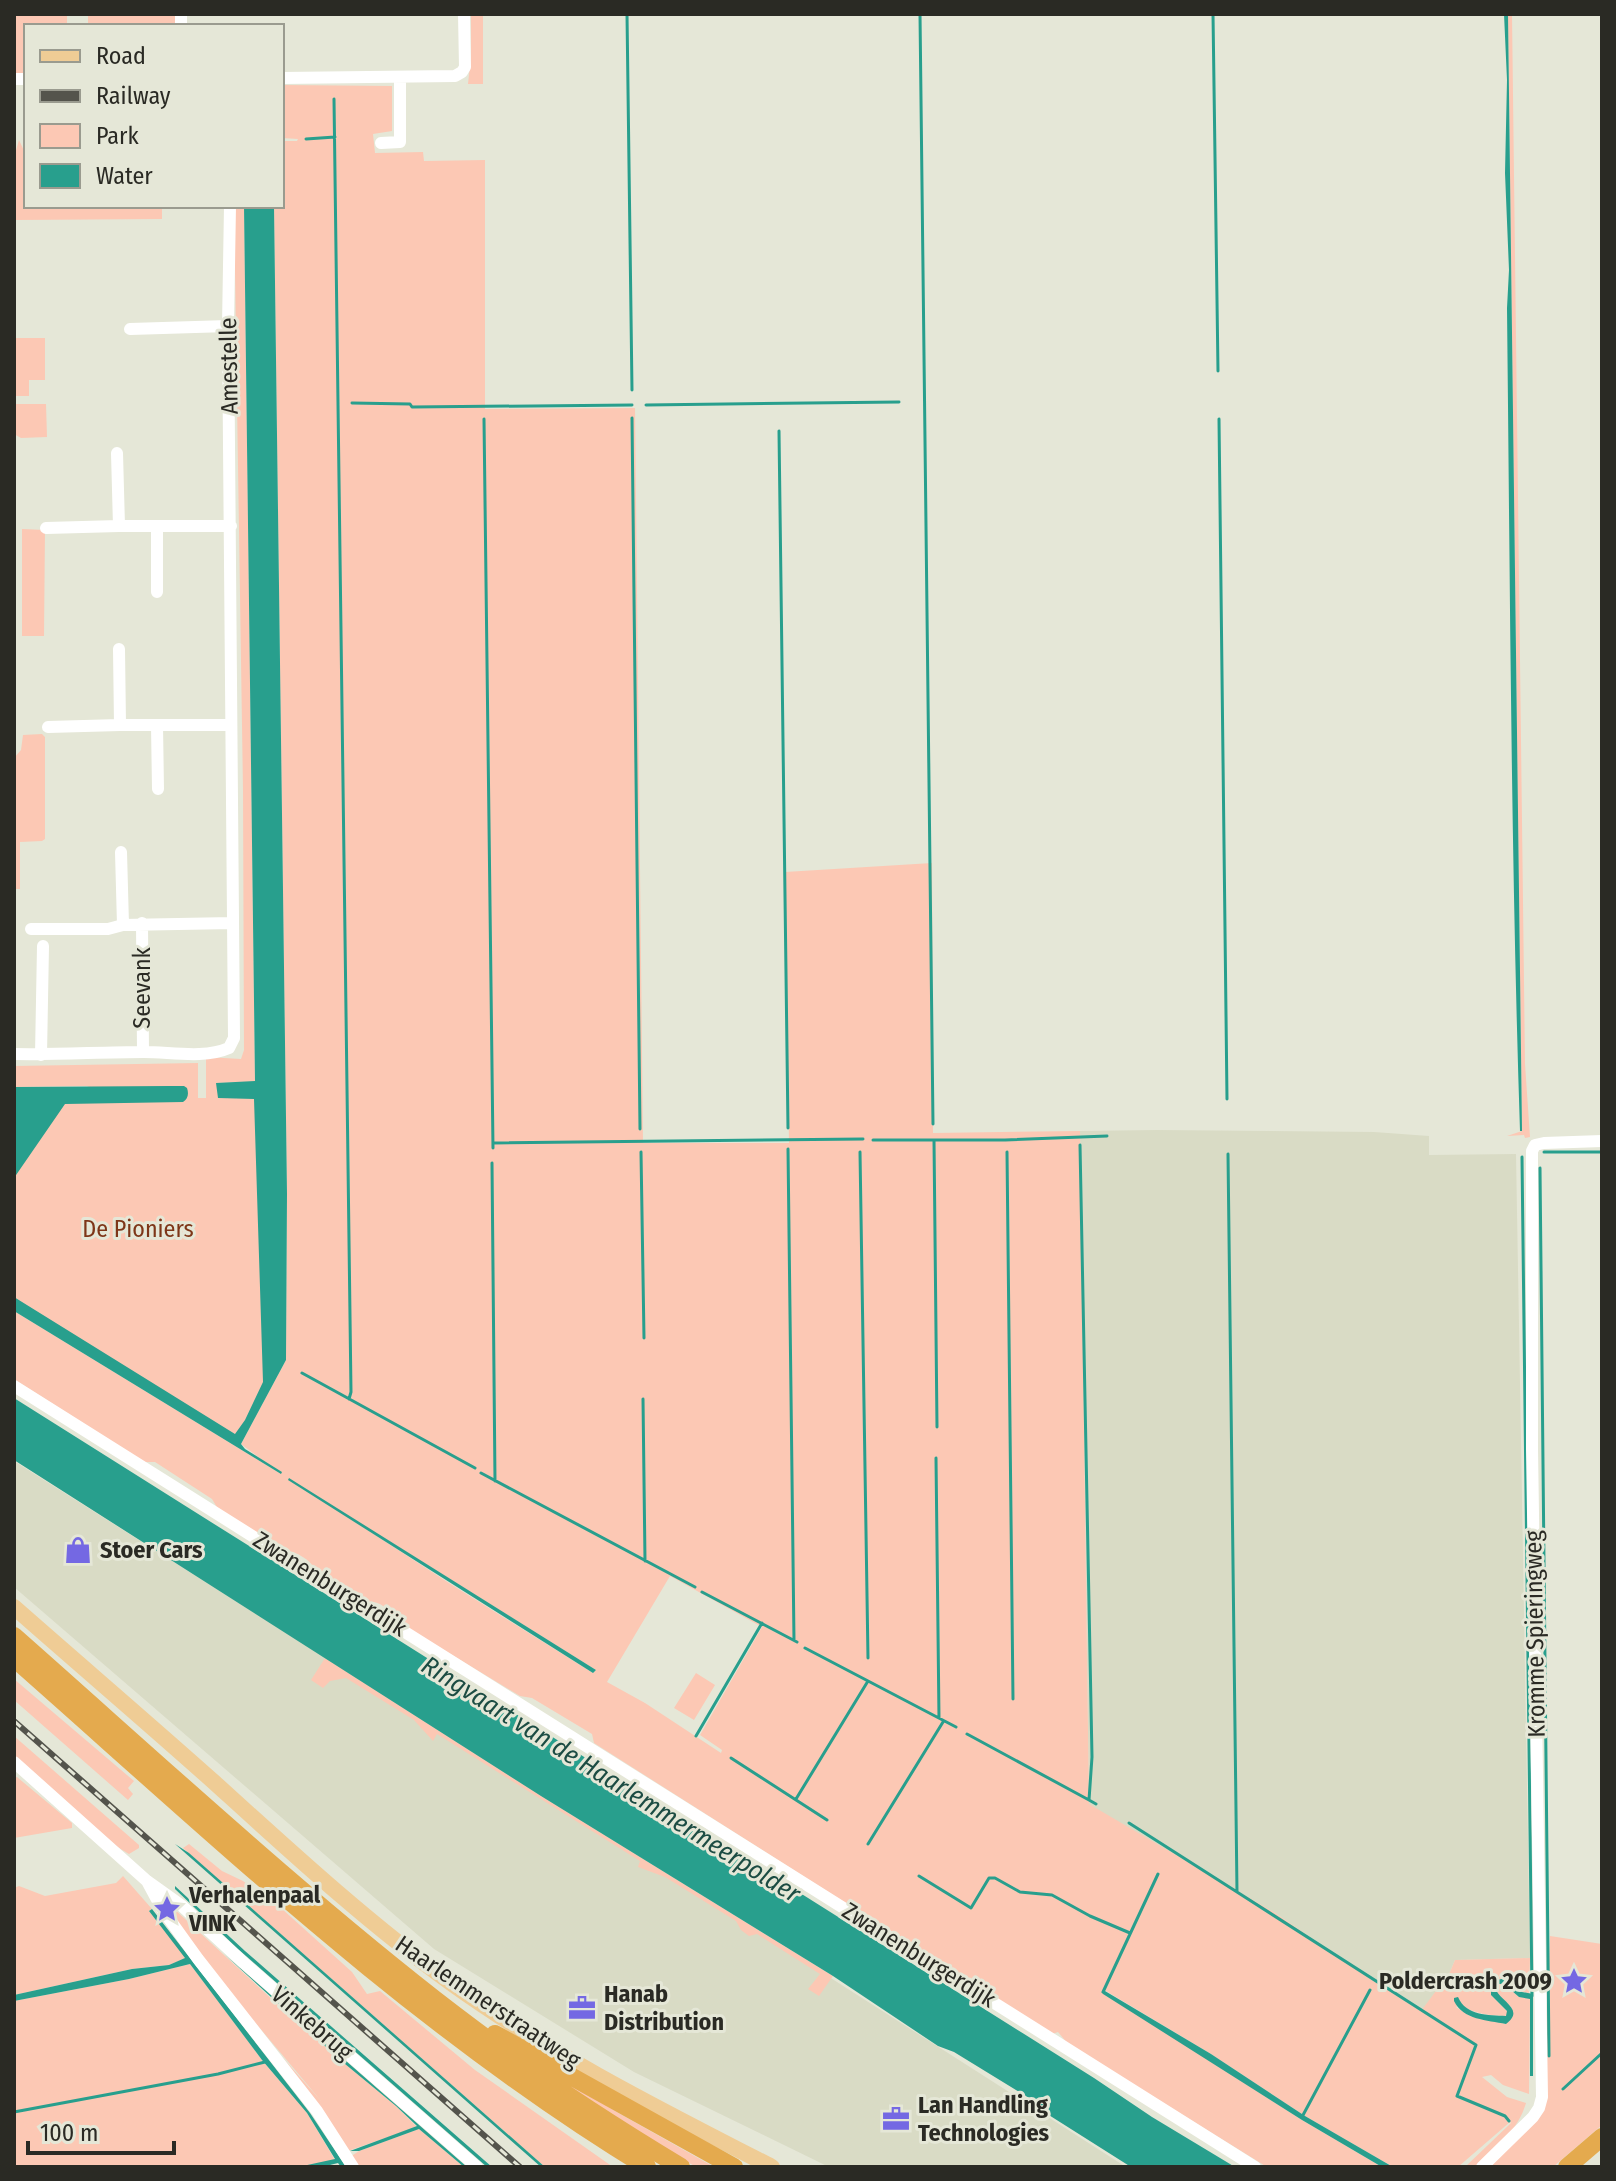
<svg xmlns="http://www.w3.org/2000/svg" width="1616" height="2181" font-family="'Fira Sans Condensed',sans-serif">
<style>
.built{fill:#d9dbc5}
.green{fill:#fcc8b4;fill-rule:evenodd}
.water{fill:#289f8d}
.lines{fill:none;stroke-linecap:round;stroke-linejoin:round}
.stream{stroke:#289f8d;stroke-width:3}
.minor{stroke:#fff;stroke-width:12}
.major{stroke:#efcc95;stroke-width:16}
.highway{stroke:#e4aa4e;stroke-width:18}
.rail-casing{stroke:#54544c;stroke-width:6}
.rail{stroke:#e5e7d7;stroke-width:3;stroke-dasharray:9;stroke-linecap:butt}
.labels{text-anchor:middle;stroke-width:6;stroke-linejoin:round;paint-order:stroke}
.street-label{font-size:24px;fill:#2a2a24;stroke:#e5e7d7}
.park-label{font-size:24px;fill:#7e3618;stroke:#e5e7d7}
.poi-label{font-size:24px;font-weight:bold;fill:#2a2a24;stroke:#e5e7d7;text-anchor:start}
.water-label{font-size:26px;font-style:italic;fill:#1c4c43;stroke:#e5e7d7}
</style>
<rect width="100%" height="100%" fill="#e5e7d7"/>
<path class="built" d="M1157 1130 1374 1132 1429 1136V1155L1516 1154 1530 1958 1455 1960 1450 1972 1422 2011 1375 1982 1275 1913 1089 1805 1080 1131Z
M14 1461 759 1932 1126 2167H829L634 2072 434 1949 14 1587Z"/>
<path class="green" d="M14 14H67V26H26V74H14Z
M88 14H177L178 26H88Z
M471 14H483V84H468L471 56Z
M1508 14H1512L1525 1064 1530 1137 1525 1138 1524 1135 1507 1136 1522 1131Z
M282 85 392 86V131L373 134 375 153 423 152 424 161 485 160V409L635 408 643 1143H789L785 872 932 863 933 1133 1080 1131 1089 1804 1275 1913 1375 1982 1421 2011 1450 1972 1455 1960 1530 1958 1529 1993 1522 1992 1506 1978 1493 1984 1491 1995 1507 2011V2016C1490 2015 1474 2015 1461 2004L1456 2007 1470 2016 1506 2024 1512 2008 1498 1994 1496 1990 1499 1984H1504L1519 1997 1530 1998 1529 2094 1503 2085 1491 2075 1482 2077 1507 2097 1526 2103C1518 2131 1496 2147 1476 2167H1465L1511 2123 1510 2122 1458 2167H1393L1305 2116 1211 2054 1106 1991 1102 1992 1302 2120 1382 2167H1267L1068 2044 1058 2032 1052 2034 594 1743 592 1734 532 1698 520 1696 391 1618C388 1607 378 1600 366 1602L316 1570C309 1559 297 1552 285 1550L218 1509 212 1499 155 1462H144L14 1379V1311L281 1474 241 1444 286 1360 287 1194 274 206H282V141H297L298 139 282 138ZM289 1479 596 1670 593 1673 449 1583ZM670 1576 762 1627 700 1735 722 1750 721 1753 645 1703 607 1682Z
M19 140 26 155V206H162V219L14 220V157Z
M234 206H244L255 1082 216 1083 218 1088 257 1098 268 1384 237 1440 14 1302V1172L58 1100 89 1086 14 1087V1066L198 1063V1098H206V1057L241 1059 244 1050 243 790Z
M14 304 15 338H45V380H29V396H14Z
M14 404H46L47 437 21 438 14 434Z
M22 529 45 530 44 636H22Z
M42 734 45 737V839L42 841 20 842V889H14V758L21 750 23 735Z
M325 1658 541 1796 833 1976 819 1996 808 1989 820 1974 757 1934 749 1936 741 1930 736 1921 665 1877 638 1867 640 1861 437 1734 433 1741 414 1720 346 1678 330 1681 323 1688 311 1680Z
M696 1673 715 1685 694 1720 674 1708Z
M14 1679 134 1781 128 1788 133 1794 128 1800 14 1700Z
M14 1736 139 1845V1848L129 1854 109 1842 14 1758Z
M17 1777 72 1823V1828L14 1838V1778Z
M189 1844 222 1871 243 1881 281 1908 352 1972 367 1994 380 1991 475 2070 613 2167H545L183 1848Z
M123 1876 152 1909 149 1911 186 1958 169 1965 132 1969 14 1995V1888L19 1886 45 1896 116 1883Z
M171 1906 289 2015 295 2018 339 2059 396 2106 417 2127 345 2152 220 1987 322 2102 210 1969 169 1910Z
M1550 1936 1602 1944V2125L1553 2167H1490L1542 2113Z
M190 1964 262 2060 307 2113 335 2160 298 2167H14V2001L129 1979Z
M554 2074 615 2111 714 2167H696L626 2125 551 2075Z
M419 2129 464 2167H358L350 2157 359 2151Z"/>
<path class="water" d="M1504 14H1508L1522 1131H1520C1511 857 1510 582 1507 308L1509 270 1505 173 1507 80Z
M244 206H274L287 1194 286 1360 241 1444 245 1449 282 1472 281 1474 14 1311V1297L235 1434 245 1420 263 1382 254 1099 218 1098 216 1083 255 1081Z
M169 1086H184L187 1088C189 1094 188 1099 183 1102L65 1104 14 1178V1087Z
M14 1398 1094 2078 1152 2117 1235 2167H1131L1033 2105 1034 2101 954 2052 938 2046 833 1976 541 1796 14 1460Z
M289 1478 596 1670 593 1673 288 1480Z
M175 1844 189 1853 545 2167H541Z
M175 1886 245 1951 492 2167H487L238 1949 175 1889Z
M152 1909 310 2113 346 2167H341L338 2163 322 2167H298L335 2159 307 2113 262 2060 190 1964 129 1979 14 2001V1995L132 1969 169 1965 185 1958 149 1911Z
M224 1954 467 2167H464L419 2129 359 2151H350L417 2126 396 2106 339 2059Z
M1506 1978 1522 1992 1533 1994V2076H1530V1999L1519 1997 1504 1984H1499L1496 1990C1502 2002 1525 2010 1506 2024 1487 2020 1463 2020 1454 2001V1998L1458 1997C1466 2016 1488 2015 1506 2016L1507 2011 1491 1995V1989L1497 1980Z
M1105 1991 1211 2054 1305 2116 1393 2167H1382L1302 2120 1103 1994 1102 1992Z"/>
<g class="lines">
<path class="stream" d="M627 14 632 390
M920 14 933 1124
M1213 14 1218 371
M334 99 351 1392 349 1399
M306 139 335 137
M352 403 410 404 412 407 632 405
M646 405 899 402
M632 418 640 1129
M484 419 493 1148
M1219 419 1227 1099
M779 431 788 1128
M873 1140H1005L1107 1136
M934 1140 937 1427
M493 1143 863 1139
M1080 1145 1092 1757 1089 1800 1096 1804
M788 1149 794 1640
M641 1152 644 1338
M860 1152 868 1658
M1007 1152 1013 1699
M1544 1152H1602
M1228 1154 1237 1892 1476 2045 1457 2096 1505 2116 1509 2121
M1522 1157 1532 1996
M492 1163 495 1481
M1540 1168 1549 2056
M302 1373 475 1468
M643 1399 645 1561
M936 1458 939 1718
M481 1473 695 1587
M702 1592 797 1642
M805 1648 956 1727
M967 1734 1089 1800
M696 1736 762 1623
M731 1758 827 1820
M796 1799 868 1681
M1129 1823 1237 1892
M868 1844 943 1722
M919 1876 971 1908 989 1878H995L1020 1892 1052 1895 1090 1916 1130 1933
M1103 1992 1158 1874
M1563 2089 1602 2053
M14 2112 218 2074 265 2062
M1302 2117 1370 1990"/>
<path class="minor" d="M181 14V26
M282 78 455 76 462 72 465 67 464 14
M14 79H26
M381 143 400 142V78
M130 329 228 326
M117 453 119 526H231
M46 528 119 526
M157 592V526
M119 649 120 725H231
M157 725 158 789
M48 727 120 725
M121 852 123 925 233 923
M142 923 143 1052
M31 929H108L123 925
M14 1054C57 1055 100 1052 144 1052 171 1052 204 1059 229 1048L234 1038 228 326 230 206
M41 1055 43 946
M14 1386 1255 2167
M14 1762 147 1881 182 1906 244 1963 477 2167
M148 1883 162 1909 198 1959 317 2111 353 2167
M1482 2167 1533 2117 1539 2108 1542 2097 1532 1449V1151L1535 1145 1544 1143 1602 1141"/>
<path class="major" d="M14 1607C81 1666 149 1724 215 1783 291 1852 368 1923 451 1983 551 2055 663 2111 772 2167"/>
<path class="highway" d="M14 1636C159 1764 302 1897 455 2015 527 2070 603 2120 681 2167
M14 1658C217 1837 415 2026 647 2167
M495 2034 734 2167
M1567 2167 1602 2137"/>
<g class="rail-casing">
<path id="rail" d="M14 1721 520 2167"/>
</g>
<use href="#rail" class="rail"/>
</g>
<defs>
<g id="shop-bare" transform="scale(2.16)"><path d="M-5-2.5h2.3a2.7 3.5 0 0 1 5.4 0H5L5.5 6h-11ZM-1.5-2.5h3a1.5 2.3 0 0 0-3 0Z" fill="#7468e3" stroke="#e5e7d7" stroke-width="2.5" paint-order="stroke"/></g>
<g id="sight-bare" transform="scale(2.16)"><path d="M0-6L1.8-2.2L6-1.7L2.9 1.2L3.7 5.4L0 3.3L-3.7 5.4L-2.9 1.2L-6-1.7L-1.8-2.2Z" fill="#7468e3" stroke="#e5e7d7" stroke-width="2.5" paint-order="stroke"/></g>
<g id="office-bare" transform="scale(2.16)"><path d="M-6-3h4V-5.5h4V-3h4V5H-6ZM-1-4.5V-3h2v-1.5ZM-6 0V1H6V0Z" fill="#7468e3" stroke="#e5e7d7" stroke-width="2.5" paint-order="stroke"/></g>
</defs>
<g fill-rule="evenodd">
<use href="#shop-bare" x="78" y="1550"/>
<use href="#sight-bare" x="167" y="1909"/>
<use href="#sight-bare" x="1574" y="1981"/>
<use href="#office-bare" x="582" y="2008"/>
<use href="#office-bare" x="896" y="2119"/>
</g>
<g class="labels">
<g class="street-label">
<text transform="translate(229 366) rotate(-91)" y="8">Amestelle</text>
<text transform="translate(142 988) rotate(-90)" y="8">Seevank</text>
<text transform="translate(330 1584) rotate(32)" y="8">Zwanenburgerdijk</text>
<text transform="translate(1535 1634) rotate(-91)" y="8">Kromme Spieringweg</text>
<text transform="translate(919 1955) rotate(32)" y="8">Zwanenburgerdijk</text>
<text transform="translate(488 2002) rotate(34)" y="8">Haarlemmerstraatweg</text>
<text transform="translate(312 2023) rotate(41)" y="8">Vinkebrug</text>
</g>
<g class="park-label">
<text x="138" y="1237">De Pioniers</text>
</g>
<g class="poi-label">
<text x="100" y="1558">Stoer Cars</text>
<text x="189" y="1903">Verhalenpaal<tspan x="189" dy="28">VINK</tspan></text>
<text x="1552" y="1989" text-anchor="end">Poldercrash 2009</text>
<text x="604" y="2002">Hanab<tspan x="604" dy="28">Distribution</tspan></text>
<text x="918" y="2113">Lan Handling<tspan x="918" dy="28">Technologies</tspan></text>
</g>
<g class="water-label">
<text transform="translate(611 1779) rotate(32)" y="9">Ringvaart van de Haarlemmermeerpolder</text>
</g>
</g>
<rect width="1616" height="2181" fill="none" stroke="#2a2a24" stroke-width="32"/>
<rect x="24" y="24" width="260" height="184" fill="#e5e7d7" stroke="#9a9b8f" stroke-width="2"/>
<rect x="40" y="50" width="40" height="12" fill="#efcc95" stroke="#9a9b8f" stroke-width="2"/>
<text x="96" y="64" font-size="24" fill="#2a2a24">Road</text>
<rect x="40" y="90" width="40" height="12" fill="#54544c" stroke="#9a9b8f" stroke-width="2"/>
<text x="96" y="104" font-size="24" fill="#2a2a24">Railway</text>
<rect x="40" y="124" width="40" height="24" fill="#fcc8b4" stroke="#9a9b8f" stroke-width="2"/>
<text x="96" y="144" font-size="24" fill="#2a2a24">Park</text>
<rect x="40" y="164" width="40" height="24" fill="#289f8d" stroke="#9a9b8f" stroke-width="2"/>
<text x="96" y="184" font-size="24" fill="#2a2a24">Water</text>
<path d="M28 2141v12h146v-12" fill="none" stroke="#2a2a24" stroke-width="4"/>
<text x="40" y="2141" font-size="24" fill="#2a2a24" stroke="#e5e7d7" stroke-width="6" paint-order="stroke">100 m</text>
</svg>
